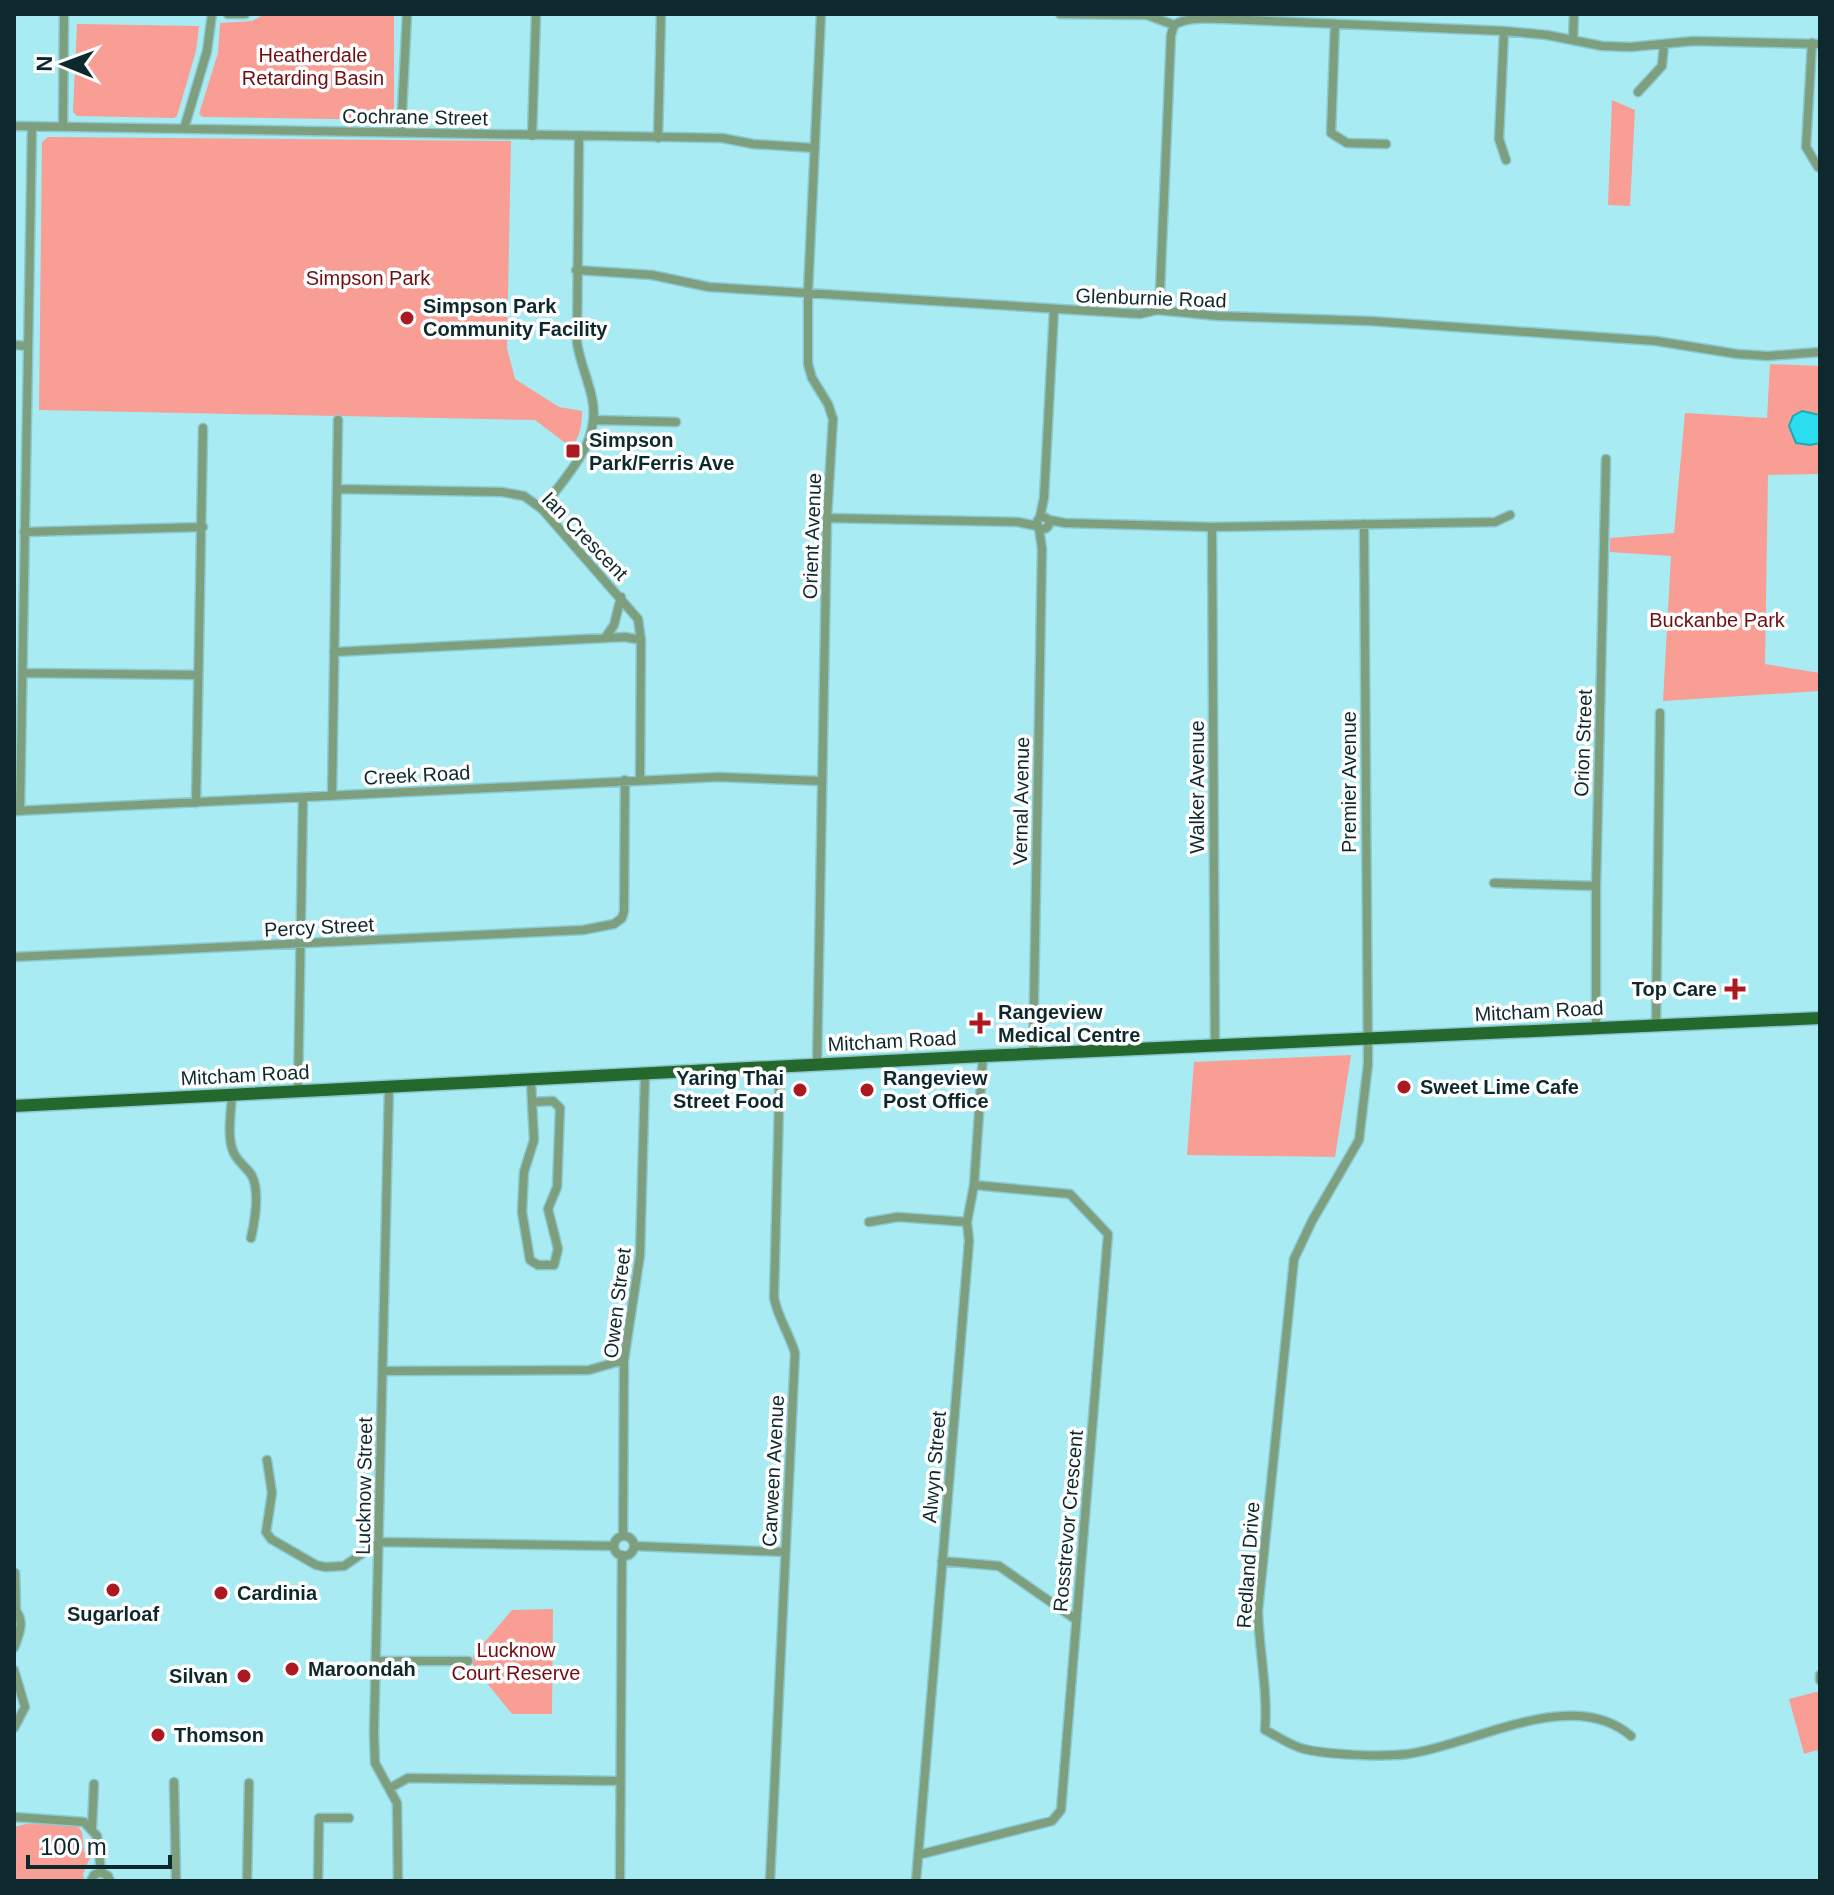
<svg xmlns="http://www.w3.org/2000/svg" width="1834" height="1895" font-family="Arial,sans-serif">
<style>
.green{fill:#f89e95}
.water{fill:#2addef;stroke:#22a7b5;stroke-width:2}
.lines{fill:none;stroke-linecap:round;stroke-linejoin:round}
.street-casing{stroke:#8cc8cf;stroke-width:11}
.primary-casing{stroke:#8cc8cf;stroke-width:15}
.street{stroke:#7d9f7e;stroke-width:8}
.primary{stroke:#25682d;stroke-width:12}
.poi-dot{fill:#ac1921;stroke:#fff;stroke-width:3}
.labels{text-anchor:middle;stroke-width:7;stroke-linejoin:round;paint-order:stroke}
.park-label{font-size:20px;fill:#700d12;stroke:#fff}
.street-label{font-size:20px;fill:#0e292d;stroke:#fff}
.poi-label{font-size:20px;font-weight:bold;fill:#0e292d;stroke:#fff;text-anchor:start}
</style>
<rect width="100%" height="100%" fill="#a8ebf3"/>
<path class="green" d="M265 14H394V120L203 117 199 114 218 53 220 23 252 21Z
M77 24 199 26 196 51 177 116 174 118 77 116 73 112Z
M1612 100 1635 110 1630 206 1608 205Z
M48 137 511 141 507 348 515 379 559 407 582 411C582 426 580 435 572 448L535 420 39 410 42 142Z
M1770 364 1820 366V474L1768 475 1765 664 1820 673V691L1663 701 1671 556 1610 552V538L1674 533 1685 413 1767 418Z
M1351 1055 1335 1157 1187 1155 1194 1062Z
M553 1609 552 1714H512L473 1666V1656L512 1610Z
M1820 1691V1760L1817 1750 1804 1754 1789 1699Z
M26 1824 77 1825 82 1832 84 1852 92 1853 83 1874 84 1881H14V1827Z"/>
<path class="water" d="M1802 411 1820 415V443L1810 445 1796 443 1789 426 1793 416Z"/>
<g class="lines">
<g class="street-casing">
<path id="street" d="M228 14H245
M1060 14 1147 15 1174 25
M1335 24 1331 133 1347 143 1386 144
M1174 25C1189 16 1208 19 1225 19L1504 31 1547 35 1602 46 1631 47 1693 41 1820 44
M1504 31 1499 139 1506 160
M1573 40 1574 14
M1812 43 1806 147 1818 167
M1638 92 1662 66 1664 44
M14 126 722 138 753 144 815 148
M63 127 64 14
M184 129 207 51 212 14
M401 132 407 14
M532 136 536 14
M658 138 661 14
M576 270 652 275 709 287 1140 314 1157 310 1218 316 1370 321 1656 341 1737 354 1768 356 1820 352
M1157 310 1160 291 1171 35 1174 25
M14 345 27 346
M594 420 676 422
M337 489 502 492 524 496 542 509 638 619 641 640 640 780
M542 509C566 475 602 443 592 398 588 379 580 362 577 343L579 136
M1037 523a6 6 0 1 1 12 0a6 6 0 1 1-12 0Z
M1040 517 1044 498 1054 310
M827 518 1018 522 1037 526
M1049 520 1065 523 1212 527 1495 522 1510 515
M1364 524 1368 1064 1359 1140 1312 1221 1294 1259 1258 1611C1259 1651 1268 1690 1265 1730 1277 1736 1291 1746 1304 1749 1329 1755 1382 1757 1408 1754 1474 1745 1572 1685 1631 1736
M1212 527 1215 1046
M24 532 203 527
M605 638 614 625 621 597
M334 652 625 637 641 640
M23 673 198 675
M332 796 338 420
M196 803 203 428
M14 811 718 777 821 781
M20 811 32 127
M1494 883 1596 886
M14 957 583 930 614 924 622 918 624 911 625 780
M1656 1025 1660 713
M1596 1028V886L1606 459
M1033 1054 1042 549 1039 528
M817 1064 827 518 833 419 828 404 812 378 808 364V292L821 14
M531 1080 532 1102 553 1101 560 1108 557 1187 548 1209 558 1249 554 1265H538L530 1260 522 1212 524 1172 534 1140 532 1102
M389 1086 374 1733 375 1763 397 1803 398 1881
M298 1092 303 797
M232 1095C231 1112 227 1137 233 1151 237 1162 247 1167 252 1176 260 1192 255 1220 251 1238
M869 1222 898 1217 967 1222
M383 1371 589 1370 624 1360
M267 1460 272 1493 266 1532 271 1539 316 1565 325 1567 344 1566 379 1542 614 1546
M623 1536 624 1360 640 1255 645 1075
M614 1546a10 10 0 1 1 20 0a10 10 0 1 1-20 0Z
M634 1546 785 1552
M942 1561 999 1566 1075 1619
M15 1573 16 1609
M14 1609C26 1620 19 1634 14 1648
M376 1661H468
M14 1670 25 1707 14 1728
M1820 1680V1675
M174 1782 176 1879
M390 1788 408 1778 620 1781
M14 1817 84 1822 97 1836 101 1872
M92 1827 94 1784
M918 1855 1052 1821 1061 1810 1108 1234 1070 1194 974 1185
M91 1881 94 1875 101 1872 108 1876 110 1881
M247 1881 249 1783
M318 1881 319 1818H349
M620 1881 622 1555
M770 1881 795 1353C789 1333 778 1318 774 1298L780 1066
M916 1881 969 1241 967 1222 974 1185 983 1056"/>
</g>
<g class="primary-casing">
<path id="primary" d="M14 1106 983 1056 1820 1018"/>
</g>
<use href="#street" class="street"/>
<use href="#primary" class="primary"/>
</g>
<g class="poi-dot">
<circle cx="407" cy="318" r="8"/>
<rect x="565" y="443" width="16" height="16" rx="4"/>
<path d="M1731 977h8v8h8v8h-8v8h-8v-8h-8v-8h8z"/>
<path d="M976 1011h8v8h8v8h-8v8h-8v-8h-8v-8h8z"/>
<circle cx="1404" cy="1087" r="8"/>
<circle cx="800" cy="1090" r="8"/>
<circle cx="867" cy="1090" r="8"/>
<circle cx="113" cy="1590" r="8"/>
<circle cx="221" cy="1593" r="8"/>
<circle cx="292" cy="1669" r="8"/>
<circle cx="244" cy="1676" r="8"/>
<circle cx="158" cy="1735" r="8"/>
</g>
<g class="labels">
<g class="park-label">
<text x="313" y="62">Heatherdale<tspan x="313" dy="23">Retarding Basin</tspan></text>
<text x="368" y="285">Simpson Park</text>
<text x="1717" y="627">Buckanbe Park</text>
<text x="516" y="1657">Lucknow<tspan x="516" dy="23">Court Reserve</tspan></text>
</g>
<g class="street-label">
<text transform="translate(415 117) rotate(1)" y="7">Cochrane Street</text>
<text transform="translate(1151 298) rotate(2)" y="7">Glenburnie Road</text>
<text transform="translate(585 536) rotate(46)" y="7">Ian Crescent</text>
<text transform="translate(812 536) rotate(-88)" y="7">Orient Avenue</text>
<text transform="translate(1583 743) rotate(-88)" y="7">Orion Street</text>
<text transform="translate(417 775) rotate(-3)" y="7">Creek Road</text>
<text transform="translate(1349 782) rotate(-90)" y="7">Premier Avenue</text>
<text transform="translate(1197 787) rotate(-90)" y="7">Walker Avenue</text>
<text transform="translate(1021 801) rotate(-89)" y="7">Vernal Avenue</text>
<text transform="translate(319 927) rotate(-3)" y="7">Percy Street</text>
<text transform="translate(1539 1011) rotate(-3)" y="7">Mitcham Road</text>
<text transform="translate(892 1041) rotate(-3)" y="7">Mitcham Road</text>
<text transform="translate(245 1075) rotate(-3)" y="7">Mitcham Road</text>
<text transform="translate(617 1303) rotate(-83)" y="7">Owen Street</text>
<text transform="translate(934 1467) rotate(-85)" y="7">Alwyn Street</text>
<text transform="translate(773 1471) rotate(-87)" y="7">Carween Avenue</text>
<text transform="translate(364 1486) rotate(-89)" y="7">Lucknow Street</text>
<text transform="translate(1068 1521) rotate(-85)" y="7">Rosstrevor Crescent</text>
<text transform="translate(1248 1565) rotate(-86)" y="7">Redland Drive</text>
</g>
<g class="poi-label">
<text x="423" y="313">Simpson Park<tspan x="423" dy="23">Community Facility</tspan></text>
<text x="589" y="447">Simpson<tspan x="589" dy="23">Park/Ferris Ave</tspan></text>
<text x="1717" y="996" text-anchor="end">Top Care</text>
<text x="998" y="1019">Rangeview<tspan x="998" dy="23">Medical Centre</tspan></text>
<text x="784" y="1085" text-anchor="end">Yaring Thai<tspan x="784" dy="23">Street Food</tspan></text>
<text x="883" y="1085">Rangeview<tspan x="883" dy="23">Post Office</tspan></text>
<text x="1420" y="1094">Sweet Lime Cafe</text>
<text x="237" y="1600">Cardinia</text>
<text x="113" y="1621" text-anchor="middle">Sugarloaf</text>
<text x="308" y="1676">Maroondah</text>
<text x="228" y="1683" text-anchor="end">Silvan</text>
<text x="174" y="1742">Thomson</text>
</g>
</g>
<rect width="1834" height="1895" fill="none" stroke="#0e292d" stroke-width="32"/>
<g transform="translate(64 64) rotate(271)" stroke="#ffffff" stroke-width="6" paint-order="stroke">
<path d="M0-6L14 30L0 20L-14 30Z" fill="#0e292d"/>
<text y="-12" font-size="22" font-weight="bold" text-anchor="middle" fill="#0e292d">N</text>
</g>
<path d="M28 1855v12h142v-12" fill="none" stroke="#0e292d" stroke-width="4"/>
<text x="40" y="1855" font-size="24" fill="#0e292d" stroke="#ffffff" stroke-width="6" paint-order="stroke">100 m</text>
</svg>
